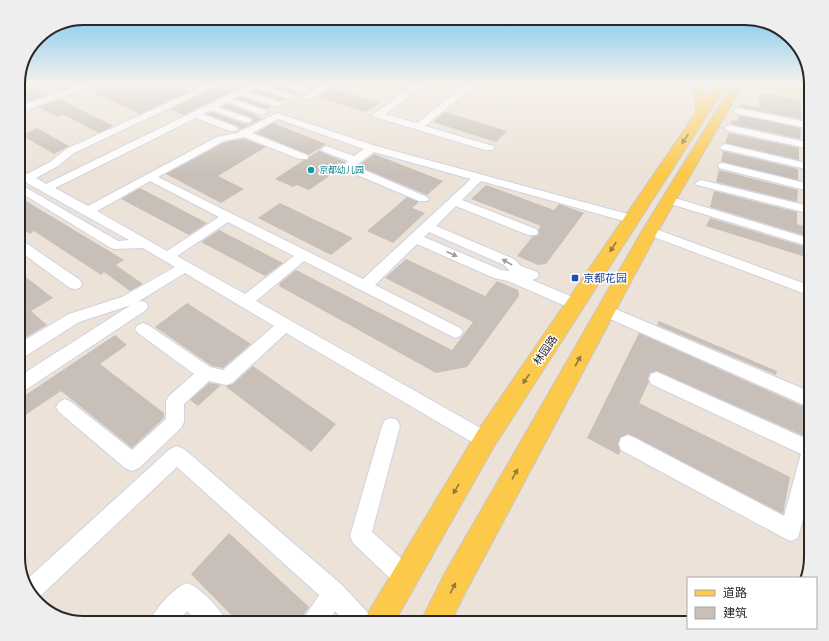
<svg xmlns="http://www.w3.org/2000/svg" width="829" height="641" font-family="'Public Sans','Noto Sans SC',sans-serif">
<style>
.industrial{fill:#dbd9e3}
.building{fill:#c7bfb8}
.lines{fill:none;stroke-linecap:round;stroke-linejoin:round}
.minor-casing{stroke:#cdd2e3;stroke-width:2}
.major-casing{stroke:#c7c7c7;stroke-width:2}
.minor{fill:#fff;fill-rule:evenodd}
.major{fill:#fdc94b;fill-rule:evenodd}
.oneway{fill:#92783a}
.oneway2{fill:#9e9e9e}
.culture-dot{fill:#0f9aa8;stroke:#fff;stroke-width:1.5}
.transit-dot{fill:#1a4fb4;stroke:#fff;stroke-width:1.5}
.labels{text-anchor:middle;stroke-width:3;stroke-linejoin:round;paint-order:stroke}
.far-culture-label{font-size:9px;fill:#0d838f;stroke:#fff;text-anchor:start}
.transit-label{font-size:11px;fill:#164399;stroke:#fff;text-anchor:start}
.street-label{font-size:11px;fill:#282828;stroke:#fff}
.rim{fill:none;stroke:#282828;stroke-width:2}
</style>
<rect width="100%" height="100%" fill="#ece2d7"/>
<path class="industrial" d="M18 84H99L25 111 23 115 18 117Z"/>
<path class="building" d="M18 84H37L36 88 49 94 18 105Z
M113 84H170L189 92 140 114 92 92Z
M222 84H247L184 115 171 109Z
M266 84H282L284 87 298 92 295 94Z
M331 88 380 103 366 112 317 97Z
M256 90 285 99 281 101 252 92Z
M759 92 801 100V119L740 107 741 104 759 107Z
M241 97 271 107 266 109 238 99Z
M60 99 113 126 99 133 64 115 58 117 38 107Z
M227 104 257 115 255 116 262 119 241 129 237 126 207 114 211 112 244 124H250L253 121 250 117 222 107Z
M445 112 507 131 496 142 433 122Z
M739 115 801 128 800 139 731 124 732 120 738 121Z
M273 123 326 144 309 155 256 133Z
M37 128 69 146 54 154 21 135Z
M729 133 799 148V160L725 143Z
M244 139 266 147 218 176 244 189 221 203 166 174 225 142Z
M320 150 321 152 345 162 341 168 309 190 297 185 293 187 275 179 304 160H308L309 157Z
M723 151 798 169V180L721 162Z
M374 154 443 181 427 195 358 166Z
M719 170 798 190 797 202 716 182Z
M486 185 554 210 559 204 584 213 546 264 538 265 517 256 533 236H537L539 233 538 230 541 226 471 199Z
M140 188 207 223 189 235 121 199Z
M714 191 797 212V224L809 228V237L710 207Z
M407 197 419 202 412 208 425 213 393 243 367 231Z
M26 201 124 260 116 265 143 284 130 291 104 272 101 275 34 231 30 234 18 226V205Z
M280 203 353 238 331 255 258 218Z
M710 218 809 248V258L706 226Z
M219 230 283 263 265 276 201 242Z
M406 259 485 296 497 281 518 290 519 296 467 367 436 373 279 286 280 284H279L296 270 452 350 473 322 385 278Z
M18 271 53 298 31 311 47 325 18 342Z
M187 303 251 344 223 368 212 366 155 327Z
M659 321 777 371 776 375 657 325Z
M639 333 811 410 808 438 657 371 650 373 648 378 649 382 639 403 790 477 783 514 629 434 620 438 618 444 620 451 619 455 587 438Z
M115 335 127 345 100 364 164 413V418L132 448 61 391 18 420V400Z
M253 366 336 424 311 452 225 386 233 384Z
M209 383 221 385 198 406 190 400Z
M229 533 309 607 298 623H239L191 574Z"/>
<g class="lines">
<g class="minor-casing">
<path id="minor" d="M81 84H93L92 86 18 113V107Z
M209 84H220L74 153 58 166 36 178 46 184 250 84H261L293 94 294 96 290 99 256 88 248 92 280 102 282 104 277 107 241 95 234 99 265 110 267 112 265 114H259L227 102 218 107 250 118 252 120 250 122H244L211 110 203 114 236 127 238 129 236 131H230L196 118 55 188 88 206 217 137 237 133 277 113 376 146 635 216 637 219 635 222 631 223 481 181 462 200 536 229 538 232 536 235H528L456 206 436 226 514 259 521 266 537 272 539 275 537 278 532 280 580 300 582 304 580 308 575 309 570 308 508 281 494 278 417 244 375 285 460 328 463 332 460 336 455 338 304 261 256 301 491 434 494 440 491 446 485 449 479 446 286 333 232 383 226 385 209 381 184 404V422L181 428 139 468 132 471 125 468 59 412 56 407 59 402 65 399 71 402 132 450 166 419V401L169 396 194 374 138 333 135 329 138 325 143 323 148 325 210 367 223 370 274 326 185 273 139 301 146 302 148 306 146 310 24 391 18 393V377L131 305 79 322 24 357 18 358V344L69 314 122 297 175 267 143 248 116 249 111 248 18 191V183L118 241 129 240 18 178V170L27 174 50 162 66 149ZM278 119 364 149 354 156 326 146 321 149 322 151 348 161 342 167 343 169 419 201H427L429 199 427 197 355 166 374 152 471 179 363 279 158 177 224 141 244 137 299 159H307L308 157 307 155 252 133ZM150 181 219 217 167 251 97 211ZM228 222 294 256 245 294 177 256ZM429 232 504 265 510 271 501 270 424 237Z
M283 84C292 84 301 83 308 89L304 92 284 86Z
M324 84H334L311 99H305L304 97 305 95Z
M415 84H425L385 114 417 123 467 84H476L425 126 493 146 494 148 493 150H485L375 117 373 115 375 113Z
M738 108 806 122V115L811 112V214L697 185 695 183 701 180 805 205V190L719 168 718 166 719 164 723 163 805 183 806 169 721 149 720 147 725 144 806 163V148L729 131 724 128 729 125 806 142V128L735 113 733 111Z
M668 196 811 239V247L664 202 662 200 664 198Z
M650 227 811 286V296L646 234 644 231 646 228Z
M18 240 23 241 80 280 82 284 80 288 75 289 70 288 18 250Z
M606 305 811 392V408L601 315 599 311 601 307Z
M657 372 811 441V490L798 538 791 541 784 538 621 450 619 444 621 438 628 435 635 438 784 516 801 454 651 384 649 379 651 374Z
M391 418 397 420 400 426 372 532 413 569 416 577 413 585 405 588 397 585 353 543 350 536 382 426 385 420Z
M177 446 184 449 342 585 370 615 374 623H346L335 611 328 623H302L306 615 319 595 177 467 36 600 25 586 24 582 170 449Z
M187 583C201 588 221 609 227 623H199L187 611 176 623H149C155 609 173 588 187 583Z"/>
</g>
<g class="major-casing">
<path id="major" d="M689 84H700L707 98 717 84H727L493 448 394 623H363L368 613 477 432 696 113 695 94Z
M733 84H743L658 231 465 593 450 623H420L445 573 642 231Z
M749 84H774L811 90V96L754 87Z"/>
</g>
<use href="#minor" class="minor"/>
<use href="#major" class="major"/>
</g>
<defs><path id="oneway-solid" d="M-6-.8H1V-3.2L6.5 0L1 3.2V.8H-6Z"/></defs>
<g class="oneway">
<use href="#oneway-solid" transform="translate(685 139) rotate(124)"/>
<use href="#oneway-solid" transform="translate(613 247) rotate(123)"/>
<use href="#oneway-solid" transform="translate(578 361) rotate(-61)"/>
<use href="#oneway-solid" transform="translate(526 379) rotate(124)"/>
<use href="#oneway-solid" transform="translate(515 474) rotate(-61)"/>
<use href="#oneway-solid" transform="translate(456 489) rotate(120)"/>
<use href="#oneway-solid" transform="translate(453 588) rotate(-63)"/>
</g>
<g class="oneway2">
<use href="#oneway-solid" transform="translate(452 254) rotate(24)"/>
<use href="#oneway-solid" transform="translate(507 262) rotate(-150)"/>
</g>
<linearGradient id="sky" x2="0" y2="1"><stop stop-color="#71c3ef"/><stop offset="0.48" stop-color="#f6f2ed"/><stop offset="1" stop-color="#f6f2ed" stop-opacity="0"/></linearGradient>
<rect width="829" height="174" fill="url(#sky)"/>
<circle class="culture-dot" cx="311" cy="170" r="4"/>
<rect class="transit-dot" x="571" y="274" width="8" height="8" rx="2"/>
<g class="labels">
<g class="far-culture-label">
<text x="319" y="173">京都幼儿园</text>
</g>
<g class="transit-label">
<text x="583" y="282">京都花园</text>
</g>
<g class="street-label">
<text transform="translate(545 350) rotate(-56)" y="4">林园路</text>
</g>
</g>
<path d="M0 0H829V641H0ZM84 25H745A59 59 0 0 1 804 84V557A59 59 0 0 1 745 616H84A59 59 0 0 1 25 557V84A59 59 0 0 1 84 25Z" fill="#eee" fill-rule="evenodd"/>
<path class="rim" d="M84 25H745A59 59 0 0 1 804 84V557A59 59 0 0 1 745 616H84A59 59 0 0 1 25 557V84A59 59 0 0 1 84 25Z"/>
<rect x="687" y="577" width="130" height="52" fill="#ffffff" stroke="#a9a9a9"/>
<rect x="695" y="590" width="20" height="6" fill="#fdc94b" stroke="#a9a9a9"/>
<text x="723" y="597" font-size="12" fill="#282828">道路</text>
<rect x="695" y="607" width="20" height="12" fill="#c7bfb8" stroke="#a9a9a9"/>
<text x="723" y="617" font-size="12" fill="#282828">建筑</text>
</svg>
